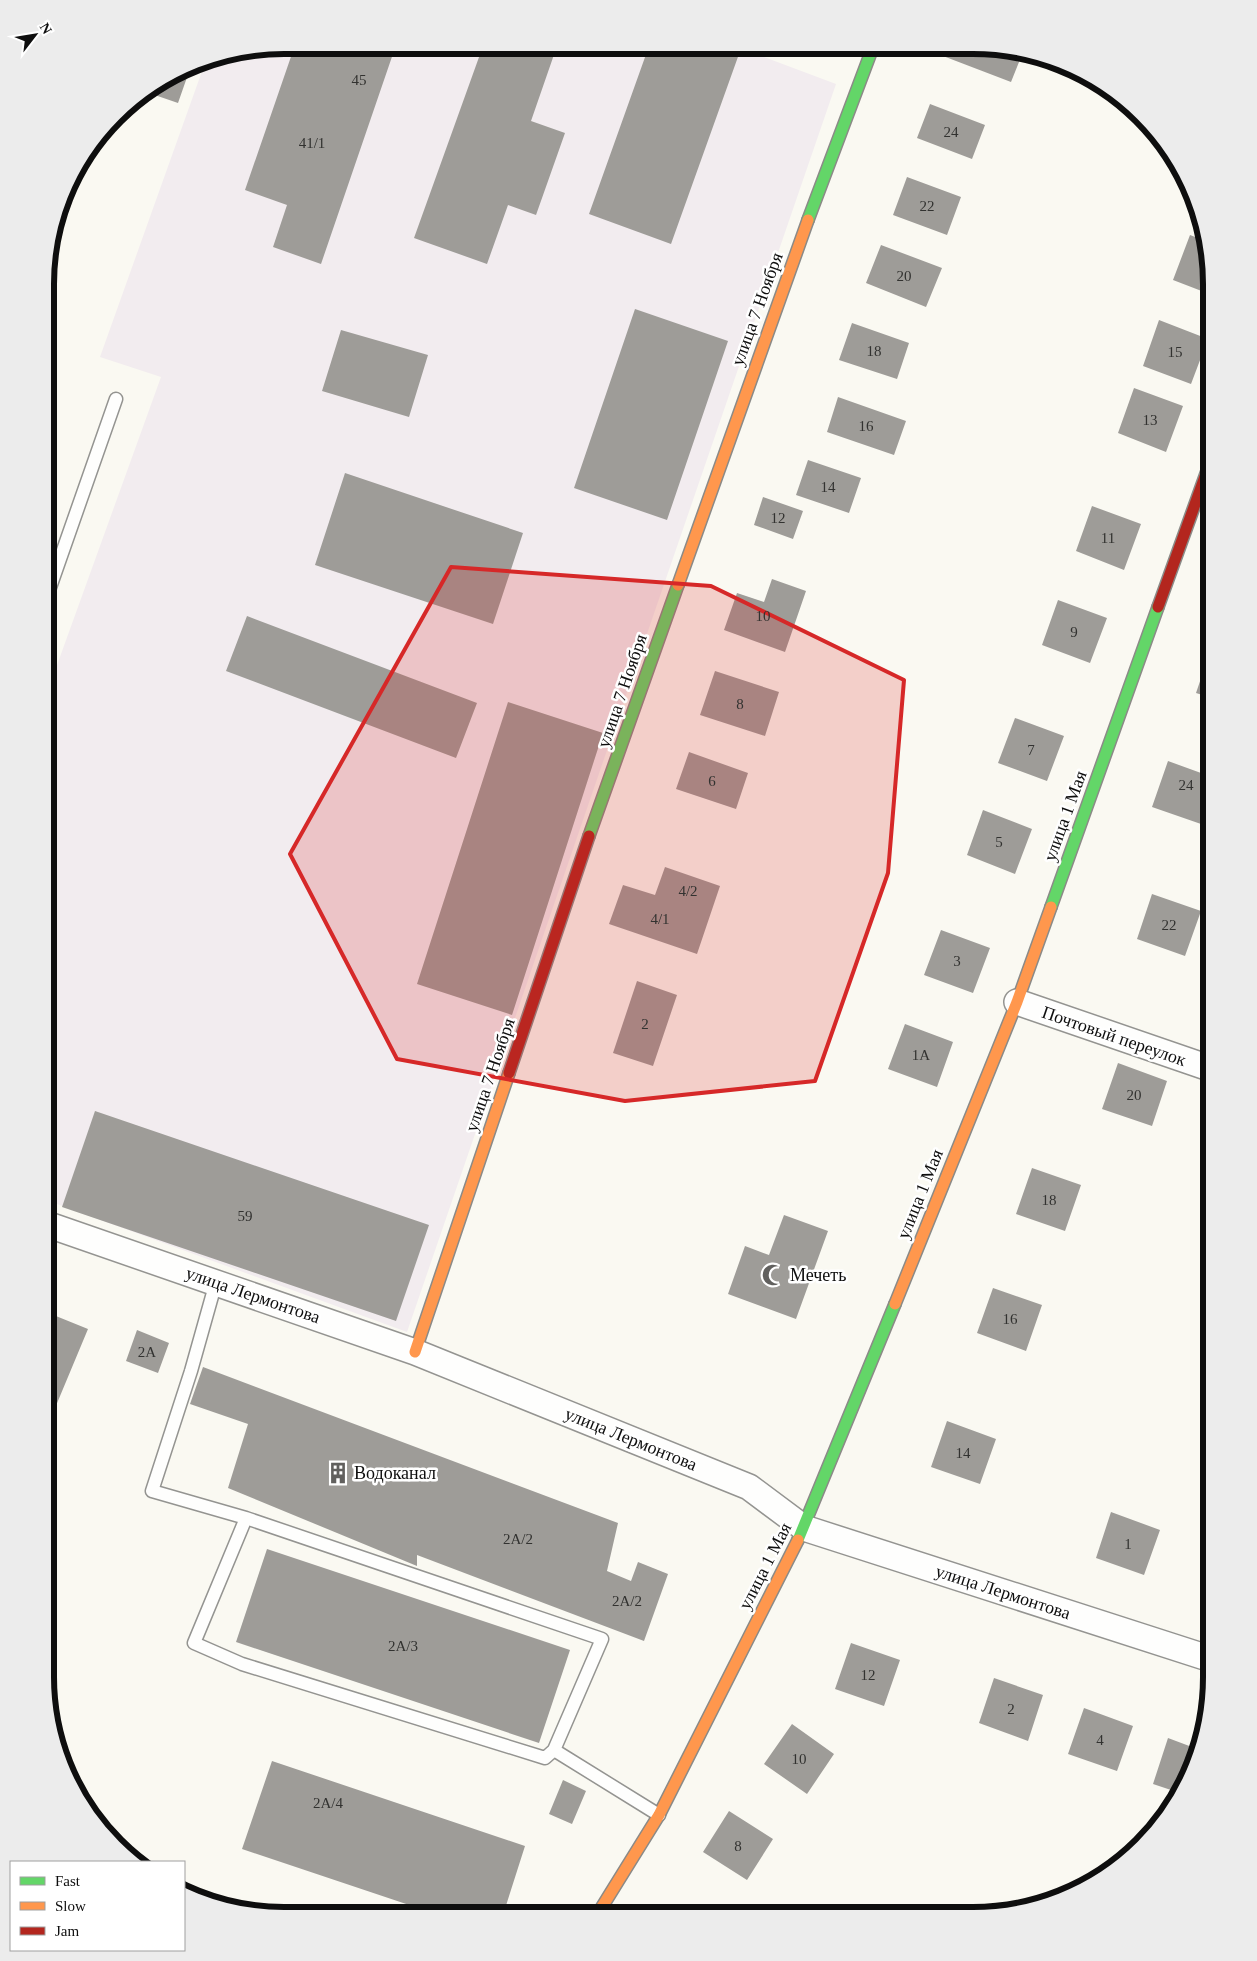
<svg xmlns="http://www.w3.org/2000/svg" width="1257" height="1961" font-family="Georgia,serif">
<style>
.industrial{fill:#f2ecef}
.building{fill:#9e9c98}
.lines{fill:none;stroke-linecap:round;stroke-linejoin:round}
.lane-casing{stroke:#949491;stroke-width:15}
.street-casing{stroke:#949491;stroke-width:28}
.fast-casing{stroke:#8b8a87;stroke-width:14}
.slow-casing{stroke:#8b8a87;stroke-width:14}
.jam-casing{stroke:#8b8a87;stroke-width:14}
.lane{stroke:#fefefd;stroke-width:12}
.street{stroke:#fefefd;stroke-width:25}
.fast{stroke:#63d668;stroke-width:11}
.slow{stroke:#ff974d;stroke-width:11}
.jam{stroke:#b3261e;stroke-width:11}
.marked{fill:#d62828;fill-opacity:0.2;stroke:#d62828;stroke-width:4;stroke-linejoin:round}
.labels{text-anchor:middle;stroke-width:5;stroke-linejoin:round;paint-order:stroke}
.number-label{font-size:15px;fill:#323230}
.street-label{font-size:18px;fill:#0e0e0e;stroke:#fff}
.poi-label{font-size:18px;fill:#0e0e0e;stroke:#fff;text-anchor:start}
.rim{fill:none;stroke:#0e0e0e;stroke-width:6}
</style>
<rect width="100%" height="100%" fill="#faf9f2"/>
<path class="industrial" d="M284 45 735 46 836 84 407 1332 46 1200V677L52 679 161 377 100 357 206 60Z"/>
<path class="building" d="M295 45H396L321 264 273 247 287 205 245 190Z
M483 46H557L531 121 565 133 536 215 508 205 487 264 414 238Z
M649 46H717L739 54 671 244 589 214Z
M947 47H1005L1023 52 1011 82 943 56Z
M192 63 178 103 146 92Z
M930 104 985 125 972 159 917 138Z
M907 177 961 197 947 235 893 215Z
M1190 235 1203 240 1212 284V295L1173 280Z
M881 245 942 268 926 307 866 283Z
M635 309 728 341 667 520 574 488Z
M1159 320 1208 339 1191 384 1143 366Z
M852 323 909 343 897 379 839 360Z
M341 330 428 355 409 417 322 391Z
M1134 388 1183 406 1166 452 1118 433Z
M838 397 906 421 894 455 827 432Z
M808 460 861 478 849 513 796 495Z
M345 473 523 533 493 624 315 565Z
M763 497 803 511 793 539 754 525Z
M1092 506 1141 524 1124 570 1076 551Z
M772 579 806 591 785 652 724 630 737 593 764 602Z
M1058 600 1107 618 1090 663 1042 645Z
M247 616 477 703 456 758 226 671Z
M1212 646V698L1196 693Z
M715 671 779 692 765 736 700 715Z
M508 702 603 733 512 1015 417 984Z
M1015 718 1064 736 1047 781 998 763Z
M689 752 748 773 736 809 676 789Z
M1168 761 1212 777V793L1201 824 1152 807Z
M983 810 1032 829 1015 874 967 855Z
M665 867 720 886 697 954 609 924 623 885 655 895Z
M1152 894 1201 911 1185 956 1137 939Z
M941 930 990 948 973 993 924 975Z
M637 981 677 995 653 1066 613 1053Z
M905 1024 953 1042 937 1087 888 1069Z
M1118 1063 1167 1081 1152 1126 1102 1109Z
M95 1111 429 1225 396 1321 62 1207Z
M1032 1168 1081 1185 1065 1231 1016 1214Z
M784 1215 828 1231 796 1319 728 1294 745 1246 769 1255Z
M993 1288 1042 1305 1026 1351 977 1333Z
M46 1312 88 1329 45 1432Z
M137 1330 169 1343 158 1373 126 1361Z
M203 1367 618 1523 607 1571 631 1581 638 1562 668 1574 644 1641 417 1555V1566L228 1488 248 1424 190 1404Z
M947 1421 996 1439 980 1484 931 1467Z
M1111 1512 1160 1530 1144 1575 1096 1558Z
M267 1549 570 1650 539 1743 236 1642Z
M851 1643 900 1660 884 1706 835 1689Z
M994 1678 1043 1695 1028 1741 979 1723Z
M1084 1708 1133 1726 1117 1771 1068 1754Z
M792 1724 834 1754 807 1794 764 1764Z
M1168 1738 1200 1750 1180 1793 1153 1784Z
M272 1761 525 1846 503 1915H439L242 1849Z
M563 1780 586 1791 572 1824 549 1814Z
M729 1811 773 1839 747 1880 703 1852Z"/>
<g class="lines">
<g class="lane-casing">
<path id="lane" d="M47 596 116 399
M216 1282 191 1371 152 1491 246 1518 602 1639 554 1750 545 1758 242 1664 194 1643 246 1518
M554 1750 659 1815"/>
</g>
<g class="street-casing">
<path id="street" d="M1017 1002 1212 1069
M46 1224 415 1352 749 1487 804 1528 1211 1659"/>
</g>
<g class="fast-casing">
<path id="fast" d="M808 220 873 47
M589 836 678 585
M1051 907 1158 607
M798 1540 895 1304"/>
</g>
<g class="slow-casing">
<path id="slow" d="M678 585 808 220
M895 1304 1017 1002 1051 907
M415 1352 509 1073
M597 1915 659 1815 798 1540"/>
</g>
<g class="jam-casing">
<path id="jam" d="M1158 607 1212 457
M509 1073 589 836"/>
</g>
<use href="#lane" class="lane"/>
<use href="#street" class="street"/>
<use href="#fast" class="fast"/>
<use href="#slow" class="slow"/>
<use href="#jam" class="jam"/>
</g>
<path class="marked" d="M451 567 711 586 904 680 888 873 815 1081 625 1101 397 1059 290 854Z"/>
<defs>
<g id="mosque-bare" transform="scale(1.725)"><path d="M3.5-4.9A6 6 0 1 0 3.5 4.9A5 5 0 1 1 3.5-4.9Z" fill="#61605e" stroke="#fff" stroke-width="2.5" paint-order="stroke"/></g>
<g id="building-bare" transform="scale(1.725)"><path d="M-4-6H4V6H1V3H-1V6H-4ZM-2.5-4.3h1.7v1.8h-1.7ZM.8-4.3h1.7v1.8H.8ZM-2.5-1h1.7V.8h-1.7ZM.8-1h1.7V.8H.8Z" fill="#61605e" stroke="#fff" stroke-width="2.5" paint-order="stroke"/></g>
</defs>
<g fill-rule="evenodd">
<use href="#mosque-bare" x="773" y="1275"/>
<use href="#building-bare" x="338" y="1473"/>
</g>
<g class="labels">
<g class="number-label">
<text x="359" y="85">45</text>
<text x="951" y="137">24</text>
<text x="312" y="148">41/1</text>
<text x="927" y="211">22</text>
<text x="904" y="281">20</text>
<text x="874" y="356">18</text>
<text x="1175" y="357">15</text>
<text x="1150" y="425">13</text>
<text x="866" y="431">16</text>
<text x="828" y="492">14</text>
<text x="778" y="523">12</text>
<text x="1108" y="543">11</text>
<text x="763" y="621">10</text>
<text x="1074" y="637">9</text>
<text x="740" y="709">8</text>
<text x="1031" y="755">7</text>
<text x="712" y="786">6</text>
<text x="1186" y="790">24</text>
<text x="999" y="847">5</text>
<text x="688" y="896">4/2</text>
<text x="660" y="924">4/1</text>
<text x="1169" y="930">22</text>
<text x="957" y="966">3</text>
<text x="645" y="1029">2</text>
<text x="921" y="1060">1А</text>
<text x="1134" y="1100">20</text>
<text x="1049" y="1205">18</text>
<text x="245" y="1221">59</text>
<text x="1010" y="1324">16</text>
<text x="147" y="1357">2А</text>
<text x="963" y="1458">14</text>
<text x="518" y="1544">2А/2</text>
<text x="1128" y="1549">1</text>
<text x="627" y="1606">2А/2</text>
<text x="403" y="1651">2А/3</text>
<text x="868" y="1680">12</text>
<text x="1011" y="1714">2</text>
<text x="1100" y="1745">4</text>
<text x="799" y="1764">10</text>
<text x="328" y="1808">2А/4</text>
<text x="738" y="1851">8</text>
</g>
<g class="street-label">
<text transform="translate(757 309) rotate(-70)" y="6">улица 7 Ноября</text>
<text transform="translate(622 691) rotate(-71)" y="6">улица 7 Ноября</text>
<text transform="translate(1065 816) rotate(-70)" y="6">улица 1 Мая</text>
<text transform="translate(1114 1036) rotate(19)" y="6">Почтовый переулок</text>
<text transform="translate(490 1075) rotate(-71)" y="6">улица 7 Ноября</text>
<text transform="translate(920 1194) rotate(-68)" y="6">улица 1 Мая</text>
<text transform="translate(253 1295) rotate(19)" y="6">улица Лермонтова</text>
<text transform="translate(631 1439) rotate(22)" y="6">улица Лермонтова</text>
<text transform="translate(765 1566) rotate(-63)" y="6">улица 1 Мая</text>
<text transform="translate(1003 1592) rotate(18)" y="6">улица Лермонтова</text>
</g>
<g class="poi-label">
<text x="790" y="1281">Мечеть</text>
<text x="354" y="1479">Водоканал</text>
</g>
</g>
<path d="M0 0H1257V1961H0ZM284 54H973A230 230 0 0 1 1203 284V1677A230 230 0 0 1 973 1907H284A230 230 0 0 1 54 1677V284A230 230 0 0 1 284 54Z" fill="#ececec" fill-rule="evenodd"/>
<path class="rim" d="M284 54H973A230 230 0 0 1 1203 284V1677A230 230 0 0 1 973 1907H284A230 230 0 0 1 54 1677V284A230 230 0 0 1 284 54Z"/>
<rect x="10" y="1861" width="175" height="90" fill="#ffffff" stroke="#9f9f9f"/>
<rect x="20" y="1877" width="25" height="8" fill="#63d668" stroke="#9f9f9f"/>
<text x="55" y="1886" font-size="15" fill="#0e0e0e">Fast</text>
<rect x="20" y="1902" width="25" height="8" fill="#ff974d" stroke="#9f9f9f"/>
<text x="55" y="1911" font-size="15" fill="#0e0e0e">Slow</text>
<rect x="20" y="1927" width="25" height="8" fill="#b3261e" stroke="#9f9f9f"/>
<text x="55" y="1936" font-size="15" fill="#0e0e0e">Jam</text>
<g transform="translate(35 35) rotate(59)" stroke="#ffffff" stroke-width="4" paint-order="stroke">
<path d="M0-4L9 19L0 12L-9 19Z" fill="#0e0e0e"/>
<text y="-8" font-size="14" font-weight="bold" text-anchor="middle" fill="#0e0e0e">N</text>
</g>
</svg>
